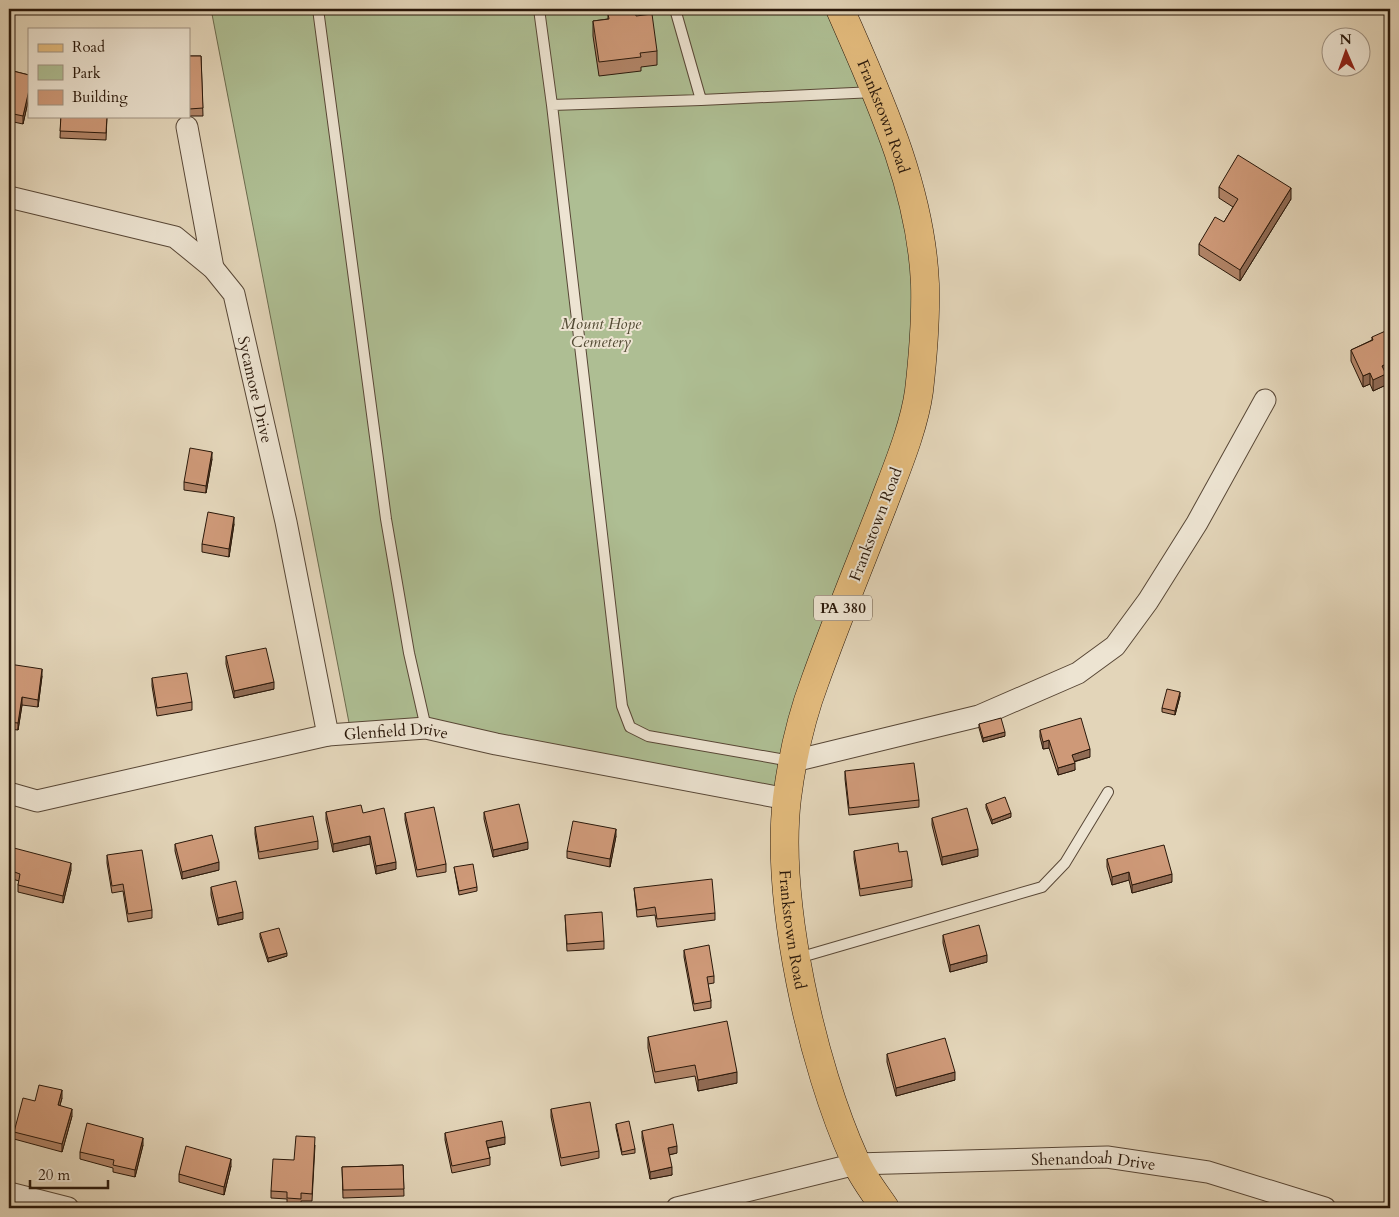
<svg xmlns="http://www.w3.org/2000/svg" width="1399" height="1217" font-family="Cardo,serif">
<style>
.green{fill:#aebe93;stroke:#6c6b4e}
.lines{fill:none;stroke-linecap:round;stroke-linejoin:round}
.lane-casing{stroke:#584736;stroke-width:12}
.street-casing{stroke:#584736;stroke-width:23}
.primary-casing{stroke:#2a180a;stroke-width:29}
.lane{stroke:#ede4d2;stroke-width:10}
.street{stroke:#ede4d2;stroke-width:21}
.primary{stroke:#e2ba7c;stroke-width:28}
.wall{fill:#b18467;stroke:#2a180a}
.shaded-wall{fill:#906b54;stroke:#2a180a}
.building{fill:#ce9978;stroke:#2a180a}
.labels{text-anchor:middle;stroke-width:4;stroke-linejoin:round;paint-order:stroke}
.shield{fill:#ede4d2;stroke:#645546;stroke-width:1}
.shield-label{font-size:15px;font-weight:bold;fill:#2a180a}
.street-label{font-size:16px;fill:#2a180a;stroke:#ede4d2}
.park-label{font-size:16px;font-style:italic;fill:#524a33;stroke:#ede4d2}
</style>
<rect width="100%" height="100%" fill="#e3d5b9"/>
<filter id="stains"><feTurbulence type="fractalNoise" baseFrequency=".004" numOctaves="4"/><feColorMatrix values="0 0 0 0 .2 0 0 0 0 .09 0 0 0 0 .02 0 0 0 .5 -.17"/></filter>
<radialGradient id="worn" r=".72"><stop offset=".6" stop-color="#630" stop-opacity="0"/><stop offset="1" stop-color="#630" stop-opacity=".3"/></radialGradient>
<path class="green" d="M211 9H840L895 142 923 344 787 799 426 728 351 733Z"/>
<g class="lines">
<g class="lane-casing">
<path id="lane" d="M318 9 386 519 409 653 426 728
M539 9 552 105
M675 9 701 100 875 92
M701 100 552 105 622 706 630 727 648 736 791 761
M798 958 1042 887 1065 863 1108 792"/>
</g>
<g class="street-casing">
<g id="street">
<path d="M187 127 213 268"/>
<path id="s1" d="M9 197 175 237 213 268 234 294 286 522 328 735"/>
<path d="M794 761 979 716 1078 673 1115 646 1148 601 1197 523 1265 400"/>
<path id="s2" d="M9 793 37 801 328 735 426 728 496 744 787 799"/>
<path d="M9 1193 68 1208"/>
<path id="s3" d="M677 1208 856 1164 1107 1157 1208 1172 1325 1208"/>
</g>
</g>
<g class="primary-casing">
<g id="primary">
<path id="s4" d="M840 9C878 96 921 187 925 284 926 320 923 356 919 391 914 428 896 470 883 505 860 564 836 622 815 681 801 718 792 759 787 798 775 901 812 1066 855 1160 862 1177 875 1193 885 1208"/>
</g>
</g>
<use href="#lane" class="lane"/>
<use href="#street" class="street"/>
<use href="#primary" class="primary"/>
</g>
<path class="wall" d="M564 9H589V10L564 14Z
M608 14 636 16 657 51V65L641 67V71L599 76 593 36V21L608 19Z
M189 56H201L203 116H189Z
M9 70 29 75V97L23 124 9 121Z
M61 116H107L106 140 60 138Z
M1219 187 1291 199 1240 281 1199 255V244L1224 222 1233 207 1219 198Z
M1372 337 1386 375V385L1373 391 1370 384 1363 387 1351 361V350L1372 340Z
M212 459 206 493 184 490V482Z
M234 524 229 557 202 552V544Z
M226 656 274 689 234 698 226 664Z
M9 664 42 676 38 707 22 705 18 730 9 729Z
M152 678 192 702V710L157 716 152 686Z
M1180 696 1175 715 1162 712V708Z
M979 724 1005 736 983 742 979 728Z
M1040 730 1090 757 1074 762 1075 770 1058 775 1049 748 1043 749 1040 737Z
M845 771 919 800V807L849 815 845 779Z
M986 804 1011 817 992 824 986 808Z
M326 812 363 813 396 869 376 874 370 844 333 852 326 820Z
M484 812 528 849 493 857 484 819Z
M405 813 446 864V872L417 877 405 820Z
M932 818 978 856 942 865 932 825Z
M255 827 318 841V849L259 859 255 834Z
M616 836 610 867 567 858V851Z
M175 844 219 870 182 879 175 851Z
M854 851 899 852 912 880V887L860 896 854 859Z
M107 855 152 910V918L128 922 123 891 112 893 107 863Z
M1107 859 1172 882 1132 893 1129 880 1112 885 1107 867Z
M454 867 477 887V891L459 895Z
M9 869 71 870 63 903 18 892V885L19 881 9 878Z
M211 887 243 919 218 925 211 895Z
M634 888 715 913V920L657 927 655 915 637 917Z
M565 915 604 941V949L567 951Z
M260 933 287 956 268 962 260 937Z
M943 935 987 962 950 972 943 943Z
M684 950 714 976V983L708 984 711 1001V1008L694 1011 684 957Z
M648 1037 737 1083 698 1091 695 1076 655 1083 648 1048Z
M887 1054 955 1080 896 1096 887 1062Z
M62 1098 60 1105 72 1116 62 1152 14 1139V1132L35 1101Z
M551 1109 599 1151V1158L561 1166 551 1117Z
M616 1124 635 1149V1153L622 1155 616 1128Z
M642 1131 677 1153 669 1155 672 1175 650 1179 642 1138Z
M445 1133 505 1144 488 1148 490 1158V1165L452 1173 445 1140Z
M143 1145 135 1177 113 1172V1168L80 1159V1152Z
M315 1145 312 1201H301V1206H287V1199L271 1198V1191L294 1160Z
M403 1165 404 1196 343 1198 342 1167Z
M231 1166 224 1195 179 1182V1174Z"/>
<path class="shaded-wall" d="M29 90V97L23 124V116Z
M1291 188V199L1240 281V270Z
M1390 362V373L1386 375V385L1373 391V380L1382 366Z
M1370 373V384L1363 387V376Z
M212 452V459L206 493V486Z
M234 517V524L229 557V549Z
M42 669V676L38 707V700Z
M274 682V689L234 698V691Z
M1180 692V696L1175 715V711Z
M22 697V705L18 730V723Z
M1005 732V736L983 742V738Z
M1049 740V748L1043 749V742Z
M1090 749V757L1072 762V755Z
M1075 763V770L1058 775V768Z
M1011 813V817L992 824V820Z
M616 829V836L610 867V859Z
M370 836V844L333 852V844Z
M528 842V849L493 857V850Z
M978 849V856L942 865V857Z
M219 862V870L182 879V872Z
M396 862V869L376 874V866Z
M71 863V870L63 903V896Z
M1129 872V880L1112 885V877Z
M1172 874V882L1132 893V885Z
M243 912V919L218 925V918Z
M287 953V956L268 962V958Z
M987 955V962L950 972V965Z
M737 1072V1083L698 1091V1080Z
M955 1072V1080L896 1096V1088Z
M62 1090V1098L58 1112V1105Z
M72 1109V1116L62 1152V1144Z
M505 1137V1144L486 1148V1141Z
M143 1138V1145L135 1177V1170Z
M677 1146V1153L668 1155V1148Z
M231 1159V1166L224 1195V1187Z
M672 1167V1175L650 1179V1172Z"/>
<path class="building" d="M635 10 636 16 652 14 657 51 640 53 641 57 599 62 593 21 609 19 608 14Z
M189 56H201L203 108 189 109Z
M9 70 29 75V90L23 116 9 113Z
M61 116H107L106 133 60 131Z
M1238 155 1291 188 1240 270 1199 244 1215 217 1224 222 1238 199 1219 187Z
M1390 329V362L1382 366 1386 374 1373 380 1370 373 1363 376 1351 350 1373 340 1372 337Z
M190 448 212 452 206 486 184 482Z
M208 512 234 517 229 549 202 544Z
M266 648 274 682 234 691 226 656Z
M9 664 42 669 38 700 22 697 18 723 9 722Z
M187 673 192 702 157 708 152 678Z
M1167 689 1180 692 1175 711 1162 708Z
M1001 718 1005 732 983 738 979 724Z
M1081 718 1090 749 1072 755 1075 763 1058 768 1049 740 1043 742 1040 730Z
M914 763 919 800 849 808 845 771Z
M1005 797 1011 813 992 820 986 804Z
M519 804 528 842 493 850 484 812Z
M361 805 363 813 384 808 396 862 376 866 370 836 333 844 326 812Z
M434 807 446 864 417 870 405 813Z
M967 808 978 849 942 857 932 818Z
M313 816 318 841 259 852 255 827Z
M573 821 616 829 610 859 567 851Z
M212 835 219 862 182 872 175 844Z
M898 843 899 852 907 851 912 880 860 889 854 851Z
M1164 845 1172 874 1132 885 1129 872 1112 877 1107 859Z
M14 848 71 863 63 896 18 885 20 874 9 870Z
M142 850 152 910 128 914 123 884 112 886 107 855Z
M473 864 477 887 459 891 454 867Z
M712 879 715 913 657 919 655 907 637 910 634 888Z
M236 881 243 912 218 918 211 887Z
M602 912 604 941 567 944 565 915Z
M979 925 987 955 950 965 943 935Z
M279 928 287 953 268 958 260 933Z
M709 945 714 976 707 977 711 1001 694 1004 684 950Z
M727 1021 737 1072 698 1080 695 1065 655 1072 648 1037Z
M945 1038 955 1072 896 1088 887 1054Z
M39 1085 62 1090 58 1105 72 1109 62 1144 14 1132 23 1098 35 1101Z
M590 1102 599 1151 561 1158 551 1109Z
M502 1121 505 1137 486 1141 490 1158 452 1166 445 1133Z
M629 1121 635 1149 622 1152 616 1124Z
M87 1123 143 1138 135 1170 113 1165 114 1160 80 1152Z
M673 1124 677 1146 668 1148 672 1167 650 1172 642 1131Z
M296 1136 315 1137 312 1194 301 1193V1199L287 1198V1192L271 1191 273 1159 294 1160Z
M186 1146 231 1159 224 1187 179 1174Z
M403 1165 404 1189 343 1190 342 1167Z"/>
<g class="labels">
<rect class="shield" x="814" y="595.5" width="58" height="25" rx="4"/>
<g class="shield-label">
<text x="843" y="613">PA 380</text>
</g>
<g class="street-label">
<text dy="6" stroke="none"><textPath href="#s4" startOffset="116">Frankstown Road</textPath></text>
<text dy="6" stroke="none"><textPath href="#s1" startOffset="351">Sycamore Drive</textPath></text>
<text transform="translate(875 524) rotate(-69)" y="6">Frankstown Road</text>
<text dy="6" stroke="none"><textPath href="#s2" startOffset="396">Glenfield Drive</textPath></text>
<text dy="6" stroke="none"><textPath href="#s4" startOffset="958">Frankstown Road</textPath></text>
<text dy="6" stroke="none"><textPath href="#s3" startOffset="422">Shenandoah Drive</textPath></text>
</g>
<g class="park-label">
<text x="601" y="329">Mount Hope<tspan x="601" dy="18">Cemetery</tspan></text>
</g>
</g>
<rect width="1399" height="1217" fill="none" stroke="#e3d5b9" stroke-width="30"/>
<rect x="10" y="10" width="1379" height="1197" fill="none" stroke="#2a180a" stroke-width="2.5"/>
<rect x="15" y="15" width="1369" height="1187" fill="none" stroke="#2a180a"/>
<rect x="28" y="28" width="162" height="90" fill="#ede4d2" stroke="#9f9282"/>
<rect x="38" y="44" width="25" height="8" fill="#e2ba7c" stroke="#9f9282"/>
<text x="72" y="52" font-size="15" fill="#2a180a">Road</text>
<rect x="38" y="65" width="25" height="15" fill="#aebe93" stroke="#9f9282"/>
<text x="72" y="78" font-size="15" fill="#2a180a">Park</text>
<rect x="38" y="90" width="25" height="15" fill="#ce9978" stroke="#9f9282"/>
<text x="72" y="102" font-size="15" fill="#2a180a">Building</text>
<g transform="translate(1346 52) rotate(358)"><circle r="24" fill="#ede4d2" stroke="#9f9282"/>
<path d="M0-4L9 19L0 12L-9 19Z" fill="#8f2418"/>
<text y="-8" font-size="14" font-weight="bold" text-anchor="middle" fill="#2a180a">N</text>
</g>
<path d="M30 1180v8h78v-8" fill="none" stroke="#2a180a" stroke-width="2.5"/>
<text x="38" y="1180" font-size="15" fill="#2a180a" stroke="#ede4d2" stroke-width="4" paint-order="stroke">20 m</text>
<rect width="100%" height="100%" filter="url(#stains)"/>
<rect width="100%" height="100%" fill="url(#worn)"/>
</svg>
